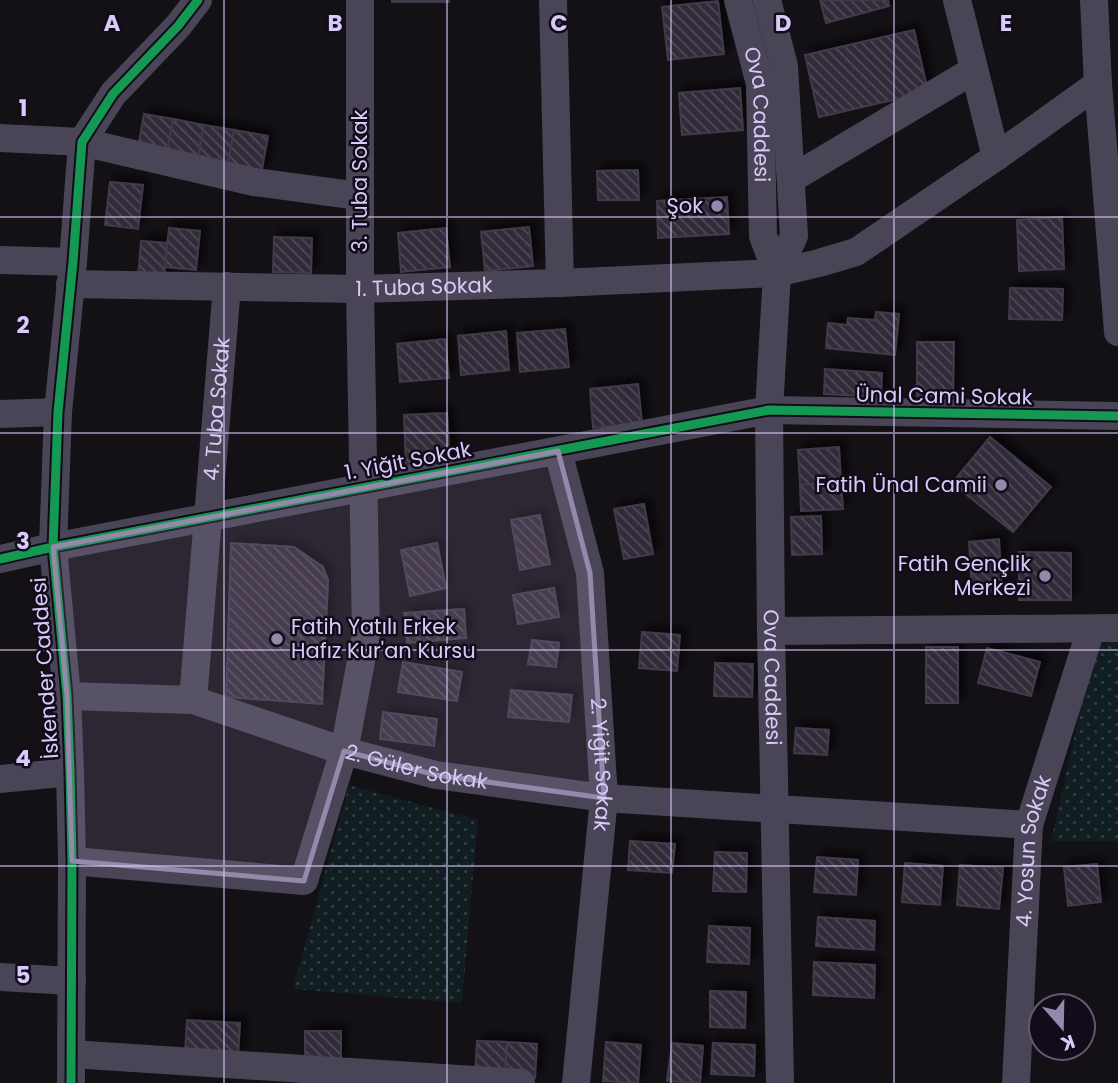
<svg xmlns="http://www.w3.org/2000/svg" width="1118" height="1083" font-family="Poppins,sans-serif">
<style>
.park{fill:url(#park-dots)}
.building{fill:url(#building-back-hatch);stroke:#413a4a;stroke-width:2;filter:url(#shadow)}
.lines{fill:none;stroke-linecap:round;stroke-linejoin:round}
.minor{stroke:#494557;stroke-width:28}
.cycleway-casing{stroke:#120c1a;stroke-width:13}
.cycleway{stroke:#139951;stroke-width:9}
.marked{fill:#9489aa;fill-opacity:0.2;stroke:#9489aa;stroke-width:5;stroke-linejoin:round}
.grid{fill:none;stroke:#dacafa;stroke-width:2;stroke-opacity:0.55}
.poi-dot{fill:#9489aa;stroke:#120c1a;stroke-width:2.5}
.labels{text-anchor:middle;stroke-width:5;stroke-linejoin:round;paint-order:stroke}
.street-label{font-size:21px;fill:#dacafa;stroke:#120c1a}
.poi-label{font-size:21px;fill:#dacafa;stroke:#120c1a;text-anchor:end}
.grid-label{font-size:23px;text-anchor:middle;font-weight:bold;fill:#dacafa;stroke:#120c1a;stroke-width:5;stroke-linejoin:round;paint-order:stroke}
</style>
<defs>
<pattern id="park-dots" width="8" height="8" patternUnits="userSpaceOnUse" patternTransform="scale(1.75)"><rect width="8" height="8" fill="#101e21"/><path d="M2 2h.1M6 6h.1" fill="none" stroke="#323d42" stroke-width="1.8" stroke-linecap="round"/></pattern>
<pattern id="building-back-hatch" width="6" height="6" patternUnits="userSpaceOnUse" patternTransform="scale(1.75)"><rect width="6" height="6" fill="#322c39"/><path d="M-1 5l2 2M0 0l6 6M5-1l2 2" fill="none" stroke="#4f4957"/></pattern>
<filter id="shadow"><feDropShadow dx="6" dy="-6" stdDeviation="3.5" flood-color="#0009"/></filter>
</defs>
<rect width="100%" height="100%" fill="#131016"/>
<path class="park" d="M1114 642 1118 644V842L1051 841 1095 645Z
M349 785 478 820 462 1003 293 989Z"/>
<path class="building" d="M392 0H449V2H392Z
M820 0H888L889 6 826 23Z
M718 1 724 54 668 60 662 7Z
M914 30 928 92 819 117 805 55Z
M740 88 743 130 682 135 679 93Z
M144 114 173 119 166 158 137 153Z
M173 119 204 125 197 163 166 158Z
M204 125 234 130 227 169 197 163Z
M234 130 268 136 261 174 227 169Z
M638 170 639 200H598L597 171Z
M110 182 143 185 138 229 105 225Z
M727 197 729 234 658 238 657 201Z
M1062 217 1064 269 1019 271 1017 220Z
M529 227 533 266 485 271 481 232Z
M169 228 200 231 196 270 165 267Z
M446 228 450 267 401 272 398 233Z
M274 237 312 238 311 273 273 272Z
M141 241 167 243 164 279 138 277Z
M1010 288 1063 289 1062 320 1009 319Z
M876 312 899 314 895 355 826 348 828 323 847 325 848 318 875 320Z
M565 329 569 367 520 372 517 333Z
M506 331 509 370 461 375 458 336Z
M445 339 449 378 400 382 397 344Z
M917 342H954L953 397 917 396Z
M825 369 882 373 881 397 824 394Z
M638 384 642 423 593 428 590 389Z
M447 413 450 465 406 467 404 415Z
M990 437 1051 487 1013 532 952 483Z
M839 447 841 482 800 485 798 450Z
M841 482 843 509 801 511 800 485Z
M644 504 653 554 624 559 614 509Z
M540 515 550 564 520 570 511 520Z
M821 516 822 554 792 555 791 517Z
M999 539 1002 591 972 593 969 542Z
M231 543 294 547 323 567 328 580 322 704 226 697Z
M437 543 446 588 410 596 401 550Z
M1019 552 1071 553V600H1019Z
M554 588 559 617 518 624 513 595Z
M464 609 466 638 407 643 404 613Z
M642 632 680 635 677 671 639 668Z
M532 640 559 643 556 667 528 664Z
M926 647H958V703H926Z
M987 648 1040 662 1031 696 978 683Z
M403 662 462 672 457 701 398 692Z
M715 663 753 664 752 697 714 696Z
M511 690 572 695 569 722 508 717Z
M383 712 437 719 434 746 380 739Z
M796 728 829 730 827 755 794 753Z
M630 841 675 844 672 873 628 870Z
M715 852 747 853 746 892 713 891Z
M817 857 858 860 856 895 814 892Z
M905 863 943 866 940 905 902 902Z
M1097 864 1101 902 1068 906 1064 867Z
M960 865 1003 868 999 909 957 905Z
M818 917 875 921 874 950 816 946Z
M709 926 750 928 749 964 707 962Z
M814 962 875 965 874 998 813 995Z
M710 991 746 992 745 1028 710 1027Z
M187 1020 240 1023 238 1056 185 1054Z
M305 1031H341V1063H305Z
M477 1041 507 1042 505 1076 475 1075Z
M507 1042 537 1044 535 1078 505 1076Z
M606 1042 641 1045 638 1083 603 1081Z
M672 1043 703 1046 700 1083 667 1081Z
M713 1043 755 1045 754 1076 711 1074Z"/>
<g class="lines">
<g class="minor">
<path d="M553 0 560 283"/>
<path id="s1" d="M738 0 760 84 763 236 777 273"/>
<path id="s2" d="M767 0 784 66 794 236 777 273 769 410 771 631 780 1083"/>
<path d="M957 0 996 157"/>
<path d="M1094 0 1098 84 1118 332"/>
<path d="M0 138 82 142 254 182 359 196"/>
<path d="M791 179 974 70"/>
<path d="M0 260 73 262"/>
<path id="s3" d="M70 284 360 289 560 283 777 273 819 263 856 252 996 157 1098 84"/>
<path d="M0 414 58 412"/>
<path id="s4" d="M558 451 590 573 604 798 576 1083"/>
<path d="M0 559 53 547 769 410 1118 416"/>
<path d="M771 631 1118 628"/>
<path id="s5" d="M67 696 193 700 344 751 436 775 604 798 1029 825"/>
<path id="s6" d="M193 700 227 286"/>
<path d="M0 779 70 772"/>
<path d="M72 861 304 881 344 751 366 635 360 289V0"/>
<path d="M0 977 72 981"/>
<path d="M71 1054 521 1083"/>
<path d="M71 1083 72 861 70 772 67 696 53 547 58 412 73 262 82 142 113 94 178 26 198 0"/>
<path id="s7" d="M1016 1083 1029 825 1091 629"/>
</g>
<g class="cycleway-casing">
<path id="cycleway" d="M0 559 53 547 769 410 1118 416
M71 1083 72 861 70 772 67 696 53 547 58 412 73 262 82 142 113 94 178 26 198 0"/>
</g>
<use href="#cycleway" class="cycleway"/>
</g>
<path class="marked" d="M558 451 590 573 604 798 436 775 344 751 304 881 72 861 67 696 53 547Z"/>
<path class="grid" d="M224 0V1083M447 0V1083M671 0V1083M894 0V1083M0 217H1118M0 433H1118M0 650H1118M0 866H1118"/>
<g class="poi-dot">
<circle cx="717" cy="206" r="7"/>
<circle cx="1001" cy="485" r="7"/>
<circle cx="1045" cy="576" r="7"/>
<circle cx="277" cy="639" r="7"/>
</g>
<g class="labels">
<g class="street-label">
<text dy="7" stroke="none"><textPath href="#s1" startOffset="117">Ova Caddesi</textPath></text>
<text transform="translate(360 181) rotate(-90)" y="7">3. Tuba Sokak</text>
<text dy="7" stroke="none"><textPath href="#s3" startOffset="354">1. Tuba Sokak</textPath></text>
<text transform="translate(944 396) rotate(1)" y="7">Ünal Cami Sokak</text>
<text dy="7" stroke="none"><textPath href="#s6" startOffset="292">4. Tuba Sokak</textPath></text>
<text transform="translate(408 461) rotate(-11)" y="7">1. Yiğit Sokak</text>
<text transform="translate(45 668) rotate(-94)" y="7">İskender Caddesi</text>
<text dy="7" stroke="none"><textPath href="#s2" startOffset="684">Ova Caddesi</textPath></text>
<text dy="7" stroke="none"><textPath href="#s4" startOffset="318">2. Yiğit Sokak</textPath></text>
<text dy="7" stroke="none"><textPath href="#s5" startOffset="360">2. Güler Sokak</textPath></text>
<text dy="7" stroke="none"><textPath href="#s7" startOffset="233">4. Yosun Sokak</textPath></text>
</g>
<g class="poi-label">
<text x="703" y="213">Şok</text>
<text x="987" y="492">Fatih Ünal Camii</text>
<text x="1031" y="571">Fatih Gençlik<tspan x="1031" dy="24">Merkezi</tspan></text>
<text x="291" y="634" text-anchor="start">Fatih Yatılı Erkek<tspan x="291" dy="24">Hafız Kur'an Kursu</tspan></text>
</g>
</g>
<g class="grid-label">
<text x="112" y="31">A</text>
<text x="335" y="31">B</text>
<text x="559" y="31">C</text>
<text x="783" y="31">D</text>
<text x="1006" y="31">E</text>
<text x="23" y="116">1</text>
<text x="23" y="333">2</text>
<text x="23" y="549">3</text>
<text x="23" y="766">4</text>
<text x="23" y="983">5</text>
</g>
<g transform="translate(1062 1027) rotate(160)"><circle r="33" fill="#120c1a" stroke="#625874" stroke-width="2"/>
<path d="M0-5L12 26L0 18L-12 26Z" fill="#9489aa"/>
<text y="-10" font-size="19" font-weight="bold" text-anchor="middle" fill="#dacafa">K</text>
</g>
</svg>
